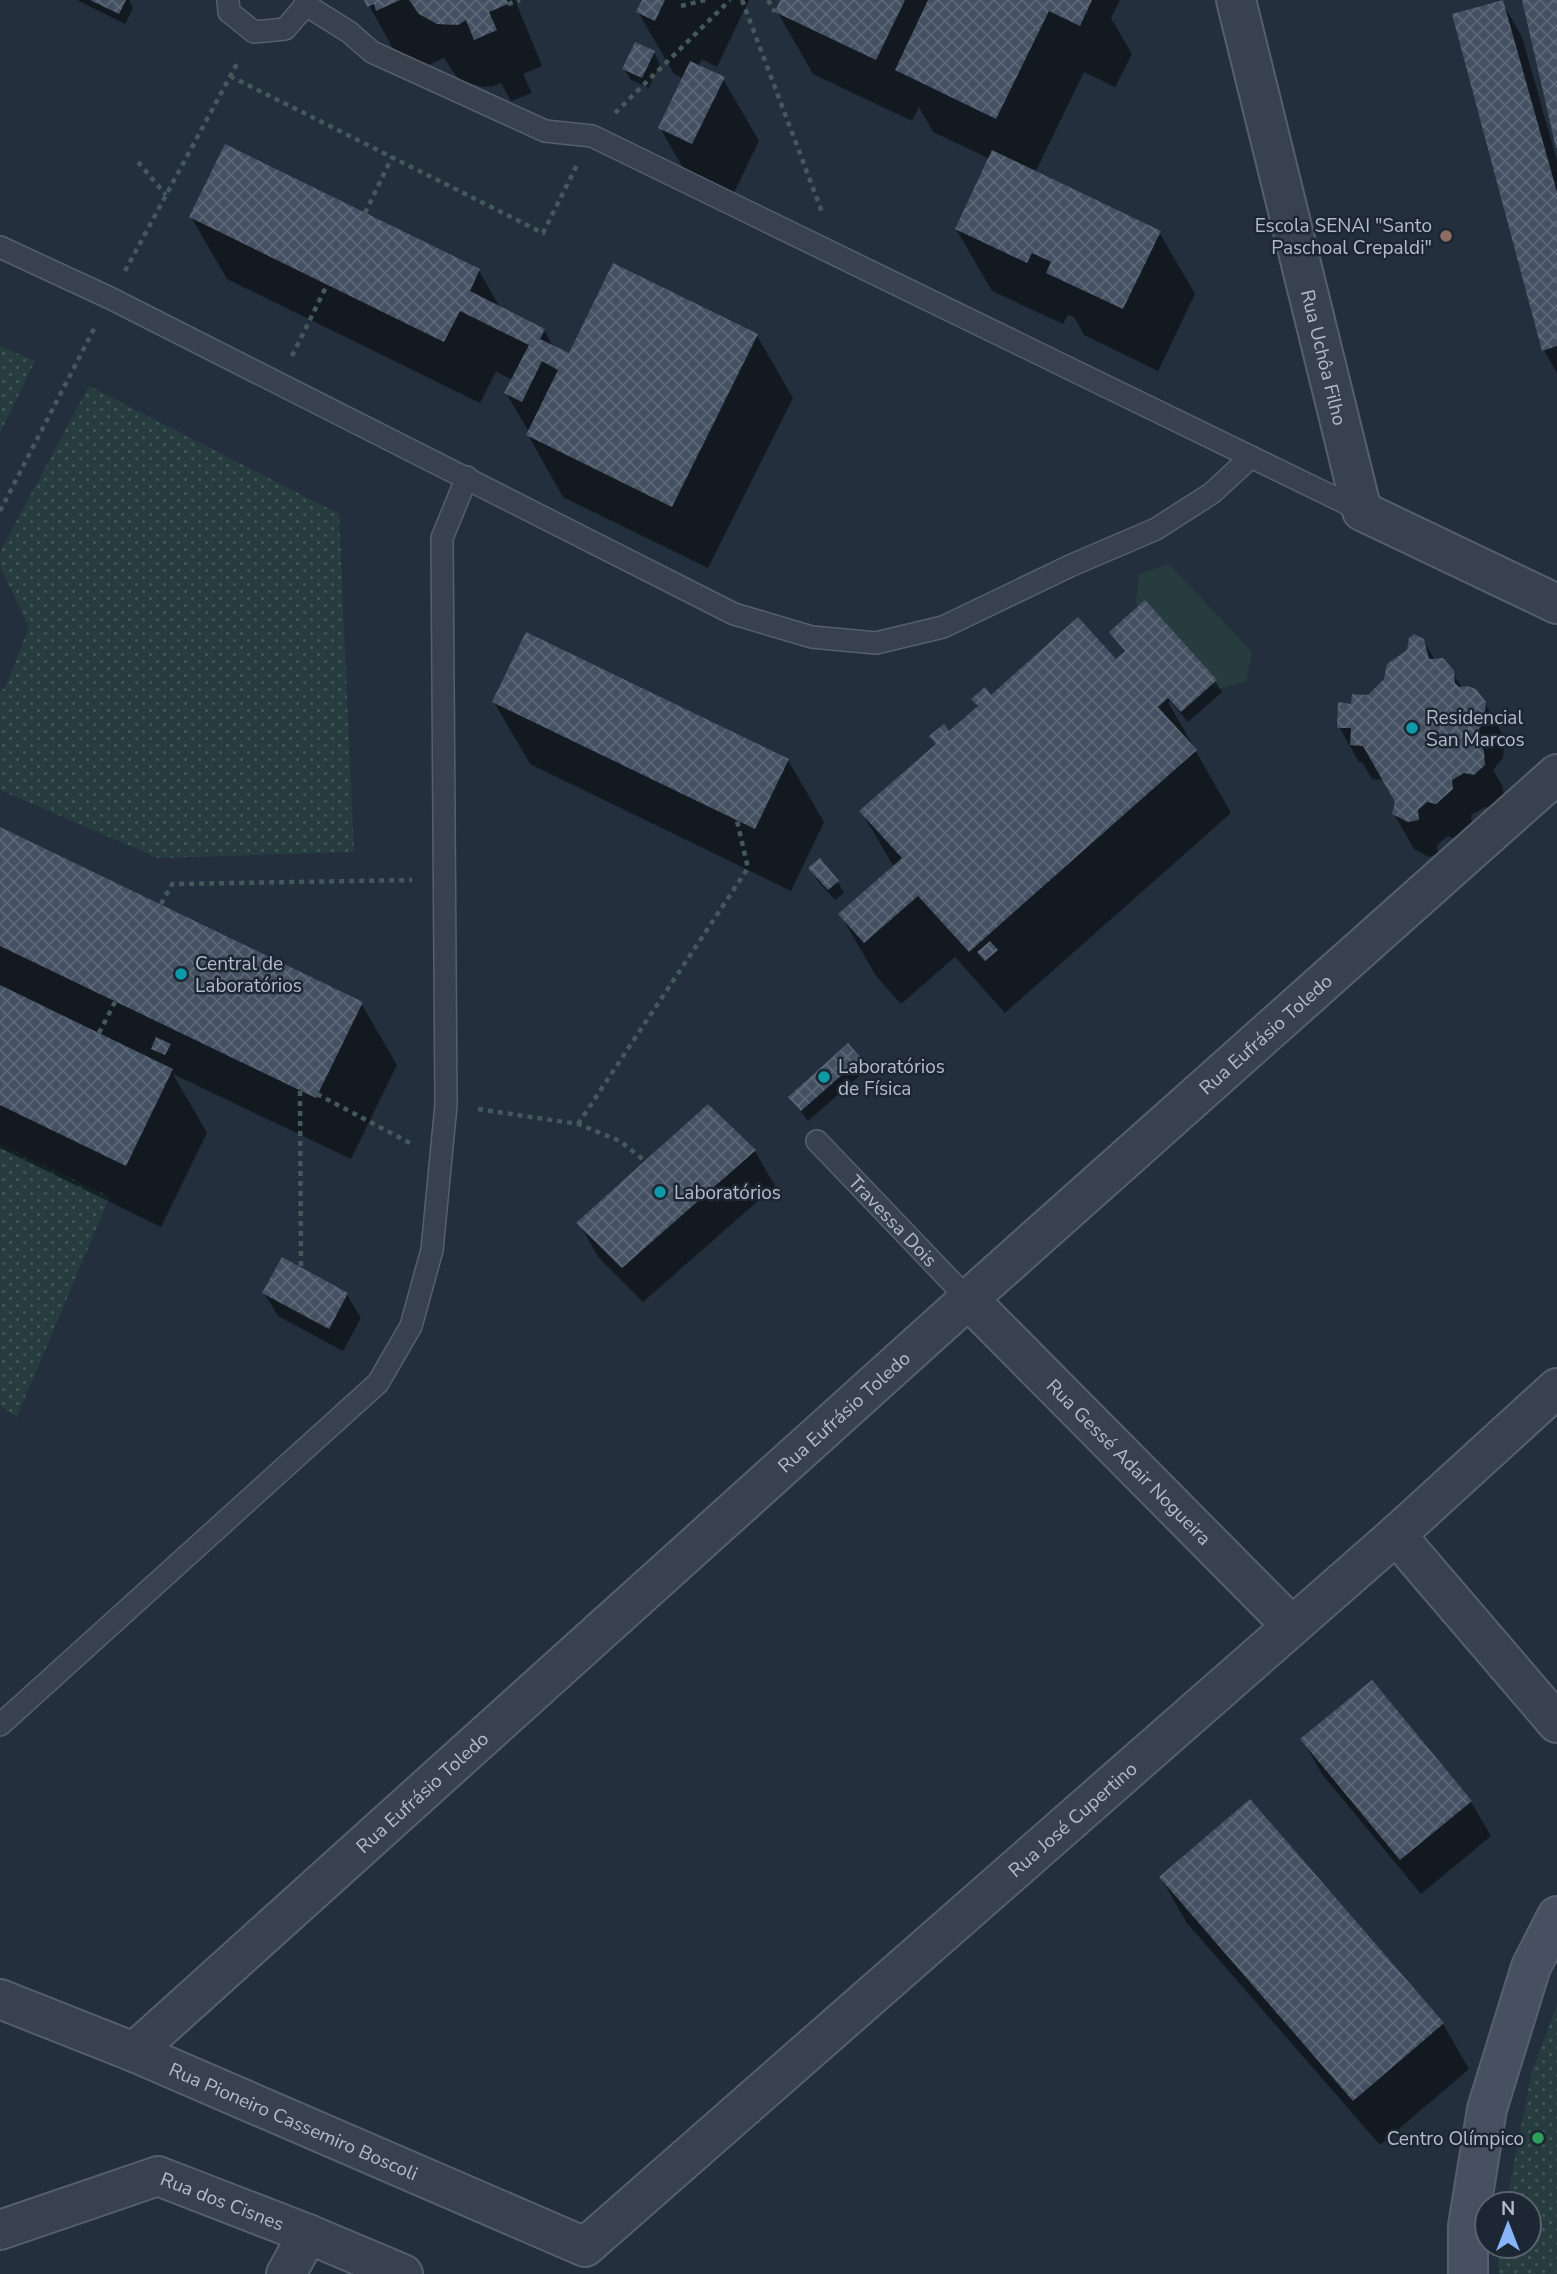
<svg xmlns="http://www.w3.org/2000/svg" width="1557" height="2274" font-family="'Nunito Sans',sans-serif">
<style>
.green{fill:#263c3f}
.park{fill:url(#park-dots)}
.shadow{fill:#0007}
.building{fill:url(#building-cross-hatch)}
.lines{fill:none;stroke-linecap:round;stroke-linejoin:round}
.lane-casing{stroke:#565f6c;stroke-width:24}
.street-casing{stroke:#565f6c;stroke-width:42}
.secondary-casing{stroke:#565f6c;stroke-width:42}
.path{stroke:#44595c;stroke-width:4.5;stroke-dasharray:5 5;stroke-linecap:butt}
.lane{stroke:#38414e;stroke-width:21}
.street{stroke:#38414e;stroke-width:38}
.secondary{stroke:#465061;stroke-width:38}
.education-dot{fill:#8d6e63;stroke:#1d2633;stroke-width:2.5}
.culture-dot{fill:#0f9aa8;stroke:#1d2633;stroke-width:2.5}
.leisure-dot{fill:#2e9e5b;stroke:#1d2633;stroke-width:2.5}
.labels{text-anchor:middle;stroke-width:5;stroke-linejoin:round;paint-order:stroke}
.poi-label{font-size:19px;fill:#b4bcc9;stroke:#1d2633;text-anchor:start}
.street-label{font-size:19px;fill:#b4bcc9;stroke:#1d2633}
</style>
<defs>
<pattern id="park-dots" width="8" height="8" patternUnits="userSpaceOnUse" patternTransform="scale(1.75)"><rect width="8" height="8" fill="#263c3f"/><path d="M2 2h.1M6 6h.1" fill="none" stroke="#435659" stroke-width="1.8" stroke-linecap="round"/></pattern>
<pattern id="building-cross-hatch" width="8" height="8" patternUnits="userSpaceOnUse" patternTransform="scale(1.75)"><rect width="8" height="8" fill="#455162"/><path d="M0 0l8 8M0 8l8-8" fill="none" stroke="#5d6877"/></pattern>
</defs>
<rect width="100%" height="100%" fill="#242f3e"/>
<path class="green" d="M1169 564 1252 652 1246 681 1216 690 1136 603 1139 574Z"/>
<path class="park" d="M0 346 35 361 0 433Z
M89 386 339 514 354 852 158 858 0 790V691L5 688 29 627 0 567V552Z
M0 1144 110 1196 17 1417 0 1406Z
M1557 2005V2274H1499L1497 2246H1529V2204H1506L1532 2071Z"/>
<path class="shadow" d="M77 0H129L133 8 125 24Z
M366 0H515L542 66 523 74 532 93 511 101 501 83 494 86 484 87 464 82 457 77 444 58 413 72 404 68Z
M644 0H749L717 67 702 59 698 67 723 79 759 141 728 205 696 190 660 128 684 79 674 74 638 12Z
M782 0H1120L1111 18 1132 54 1115 87 1084 72 1035 173 1159 232 1195 294 1158 371 1084 335 1074 317 1068 315 1063 324 992 291 956 229 990 159 933 132 919 107 912 121 813 74 777 11Z
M1502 2 1522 37 1557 161V373L1544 350Z
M654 52 660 64 649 88 631 80 624 69Z
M191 217 479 271 501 309 544 330 554 348 570 355 757 336 793 398 708 568 563 497 528 435 529 432 506 393 513 380 496 372 480 403 227 279Z
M1111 632 1215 681 1222 692 1188 722 1170 701 1168 702 1231 813 1005 1013 955 957 901 1004 876 976 840 914 894 867 861 811 978 708 974 700 991 697 1116 662 1126 653Z
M1423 640 1435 660 1452 672 1462 688 1485 703 1505 739 1503 758 1493 770 1503 787 1504 800 1494 809 1485 807 1471 815 1472 825 1456 839 1448 836 1437 845 1438 854 1429 857 1414 849 1394 814 1397 802 1384 780 1372 779 1362 762H1359L1339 727 1352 705 1369 696Z
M494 702 788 760 824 822 791 891 530 764Z
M0 829 361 1003 397 1065 351 1159 173 1074 207 1133 161 1227 0 1148Z
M811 868 838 882 844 893 835 900 817 880Z
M859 1059 866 1070 808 1121 790 1097Z
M708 1106 755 1151 775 1186 643 1302 599 1258 579 1223Z
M264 1293 347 1295 361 1318 343 1351 278 1316Z
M1302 1739 1471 1802 1491 1836 1421 1894 1322 1774Z
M1161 1878 1443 2024 1469 2069 1380 2145 1187 1923Z"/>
<path class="building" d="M90 0H126L119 14Z
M364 0H400L376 11 374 4 367 7Z
M409 0H507L508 4 489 12 497 30 474 40 466 20 458 25 437 24 419 14Z
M642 0H665L655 21 636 12Z
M780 0H905L876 60 775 12Z
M928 0H1092L1080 26 1049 11 996 119 895 70Z
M1503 0 1557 192V346L1542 351 1452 14Z
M1522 0H1557V148H1556Z
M635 42 655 51 642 78 622 69Z
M690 61 725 77 692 144 658 128Z
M225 144 480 269 470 291 545 329 540 339 569 353 613 263 758 334 672 507 526 435 558 370 542 361 522 402 504 393 529 345 460 311 444 342 189 217Z
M992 150 1161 231 1123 309 1046 273 1051 262 1032 253 1027 263 955 229Z
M1145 600 1217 680 1181 712 1168 698 1158 707 1197 750 969 952 918 896 864 943 838 914 902 858 859 811 936 744 929 736 944 724 949 731 978 706 971 699 985 687 991 695 1078 617 1116 659 1125 651 1109 632Z
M526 632 789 759 755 829 492 702Z
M1414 634 1424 639 1429 659 1443 658 1454 671 1455 683 1459 687 1467 686 1476 689 1486 702 1484 723 1474 735 1484 751 1485 765 1474 775 1464 773 1452 780 1453 789 1436 804 1427 802 1418 810 1419 820 1408 822 1392 814 1395 802 1363 746 1350 745 1351 728H1337L1338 702 1351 704 1352 694 1368 695 1384 679 1387 664 1407 650 1409 638Z
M0 827 363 1002 316 1098 0 946Z
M820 858 839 881 828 890 808 868Z
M990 941 998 950 985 961 977 952Z
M0 985 173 1069 126 1166 0 1105Z
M156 1037 171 1044 165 1055 151 1049Z
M848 1043 861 1058 801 1111 788 1097Z
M708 1104 756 1150 622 1268 576 1223Z
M282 1257 348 1293 329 1329 262 1293Z
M1372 1680 1472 1801 1400 1860 1300 1739Z
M1250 1799 1444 2023 1353 2101 1159 1877Z"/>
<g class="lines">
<g class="lane-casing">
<g id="lane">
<path d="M228 0 229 12 254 32 285 29 306 5 305 0"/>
<path d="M306 5 349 32 372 52 545 131 592 136 1362 511"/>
<path d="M0 247 110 298 734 614 812 637 876 643 943 627 1072 565 1156 529 1212 493 1251 457"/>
<path id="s1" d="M817 1141 968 1299"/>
<path d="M0 1725 378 1383 411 1326 432 1250 446 1105 442 538 467 477"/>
</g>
</g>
<g class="street-casing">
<g id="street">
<path id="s2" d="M1236 0 1362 511 1557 604"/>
<path id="s3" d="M968 1299 1292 1626"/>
<path d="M1396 1535 1557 1723"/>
<path id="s4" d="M0 1999 134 2052 585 2247 1396 1535 1557 1388"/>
<path id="s5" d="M134 2052 993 1277 1557 774"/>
<path id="s6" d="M0 2230 158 2176 308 2234 403 2274"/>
<path d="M286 2274 308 2234"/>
</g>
</g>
<g class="secondary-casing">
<path id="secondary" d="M1468 2274V2226L1487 2109 1531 1967 1557 1916"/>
</g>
<path class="path" d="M742 0 822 212
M768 0 775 12
M508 4 520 0
M681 6 705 0
M230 76 543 233 577 165
M615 113 730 0
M138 162 166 195
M365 213 392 157
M125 271 239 60
M292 356 327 285
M0 511 96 325
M161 904 172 884 412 880
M99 1033 115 1002
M300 1091 301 1268
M317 1094 410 1143
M478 1109 578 1124 620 1141 645 1161
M578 1124 748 868 737 821"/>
<use href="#lane" class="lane"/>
<use href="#street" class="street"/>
<use href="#secondary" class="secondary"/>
</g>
<circle class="education-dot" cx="1446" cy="236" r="7"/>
<g class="culture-dot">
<circle cx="1412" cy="728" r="7"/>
<circle cx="181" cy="974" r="7"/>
<circle cx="824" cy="1077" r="7"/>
<circle cx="660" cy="1192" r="7"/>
</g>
<circle class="leisure-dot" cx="1538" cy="2138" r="7"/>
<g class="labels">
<g class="poi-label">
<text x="1432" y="232" text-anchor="end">Escola SENAI "Santo<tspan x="1432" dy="22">Paschoal Crepaldi"</tspan></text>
<text x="1426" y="724">Residencial<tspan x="1426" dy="22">San Marcos</tspan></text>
<text x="195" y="970">Central de<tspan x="195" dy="22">Laboratórios</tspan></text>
<text x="838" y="1073">Laboratórios<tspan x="838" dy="22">de Física</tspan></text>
<text x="674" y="1199">Laboratórios</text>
<text x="1524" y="2145" text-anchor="end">Centro Olímpico</text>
</g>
<g class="street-label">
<text dy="7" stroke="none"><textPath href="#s2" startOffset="368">Rua Uchôa Filho</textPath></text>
<text dy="7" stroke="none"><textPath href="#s5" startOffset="1522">Rua Eufrásio Toledo</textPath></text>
<text dy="7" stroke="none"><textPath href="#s1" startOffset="110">Travessa Dois</textPath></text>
<text dy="7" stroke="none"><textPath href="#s5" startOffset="956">Rua Eufrásio Toledo</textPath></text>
<text dy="7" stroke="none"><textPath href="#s3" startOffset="229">Rua Gessé Adair Nogueira</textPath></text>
<text dy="7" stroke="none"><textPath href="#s5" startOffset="388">Rua Eufrásio Toledo</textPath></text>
<text dy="7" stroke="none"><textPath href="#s4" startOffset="1284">Rua José Cupertino</textPath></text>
<text dy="7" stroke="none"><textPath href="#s4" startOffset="318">Rua Pioneiro Cassemiro Boscoli</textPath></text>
<text dy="7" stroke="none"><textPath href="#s6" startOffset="236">Rua dos Cisnes</textPath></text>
</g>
</g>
<g transform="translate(1508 2225)"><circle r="33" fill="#1d2633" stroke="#59626f" stroke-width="2"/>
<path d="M0-5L12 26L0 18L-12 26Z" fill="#8ab4f8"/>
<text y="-10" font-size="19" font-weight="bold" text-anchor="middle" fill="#b4bcc9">N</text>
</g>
</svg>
